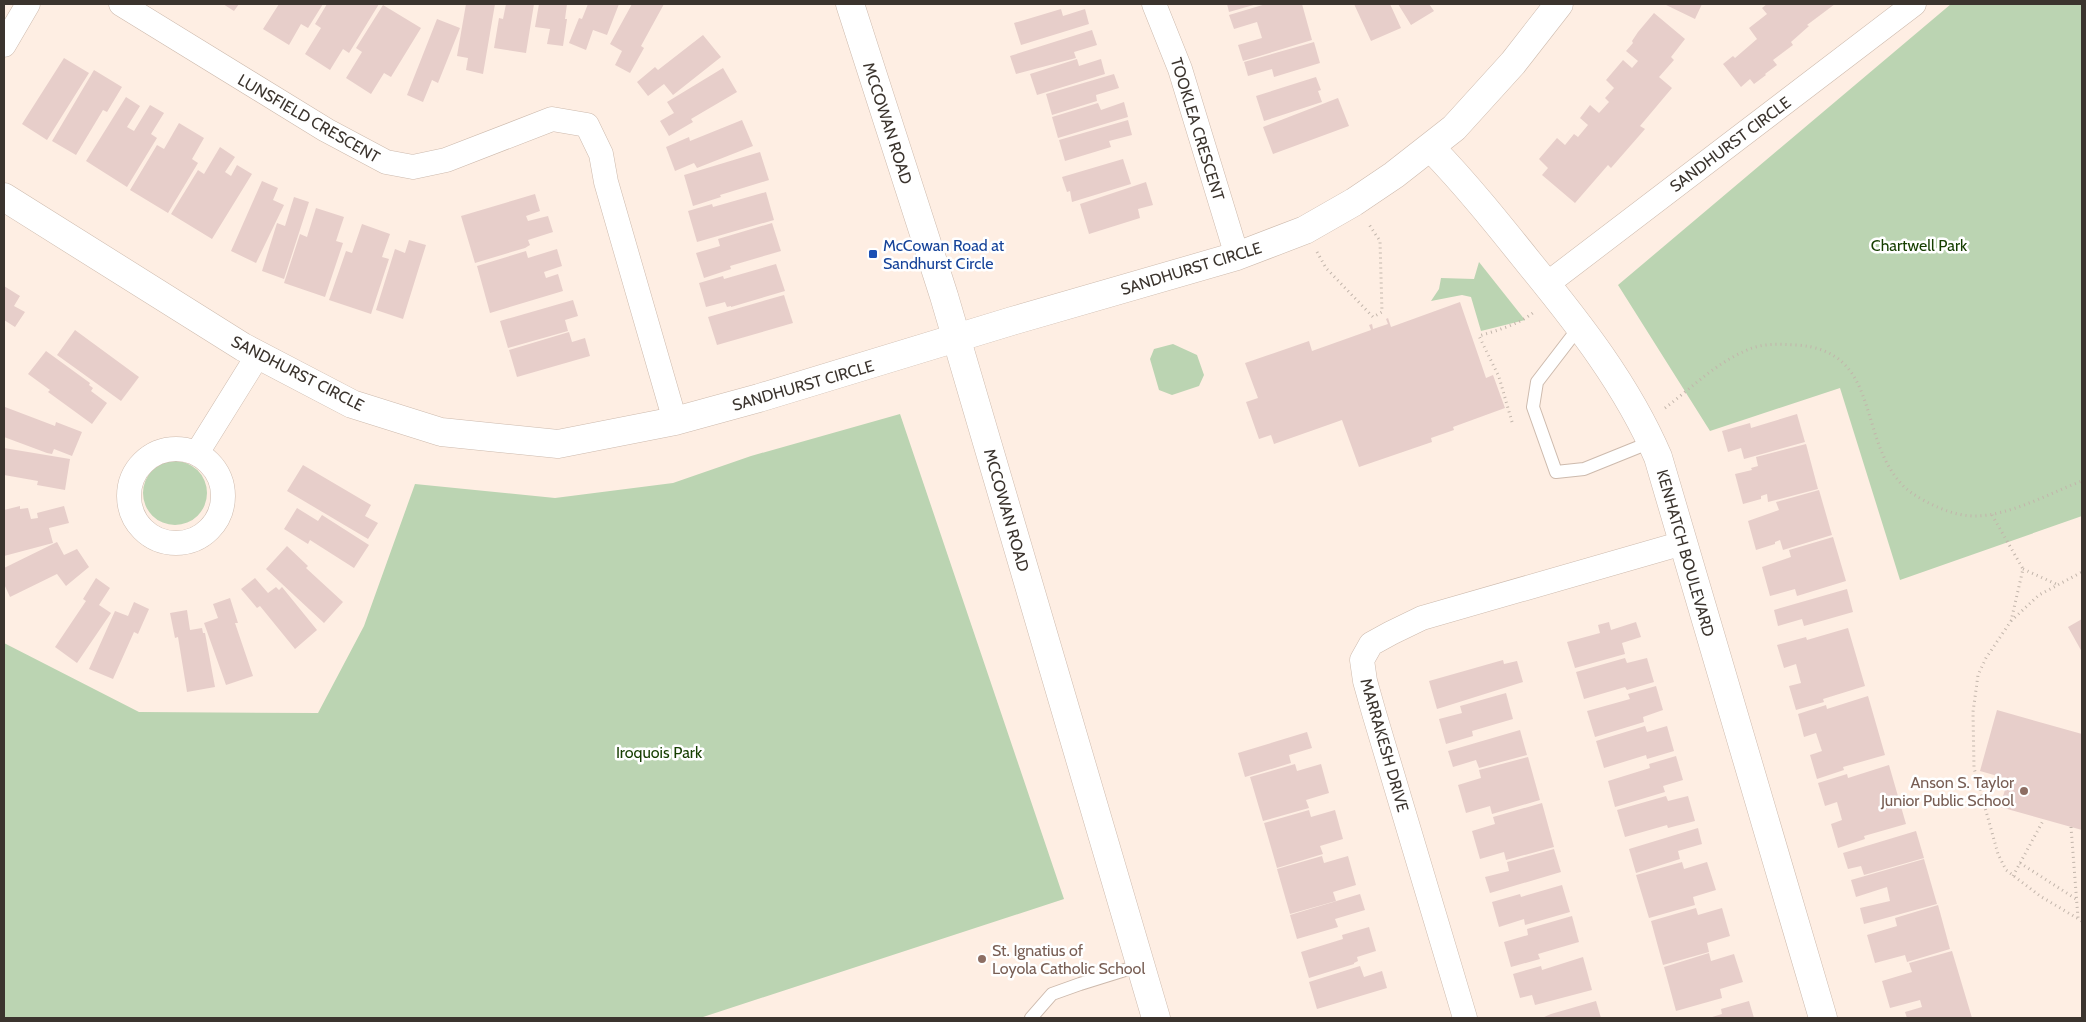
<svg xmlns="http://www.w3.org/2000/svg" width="2086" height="1022" font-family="Cabin,sans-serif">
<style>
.green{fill:#bbd4b2}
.building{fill:#e7ceca}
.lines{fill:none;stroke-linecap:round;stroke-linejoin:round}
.service-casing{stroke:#cdbaad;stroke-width:14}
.minor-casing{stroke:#cdbaad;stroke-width:25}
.tertiary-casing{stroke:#cdbaad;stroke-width:29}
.secondary-casing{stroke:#cdbaad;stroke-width:29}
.path{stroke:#c2b5ab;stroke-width:3;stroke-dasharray:1 4;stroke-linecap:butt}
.service{stroke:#fff;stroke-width:12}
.minor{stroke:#fff;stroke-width:24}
.tertiary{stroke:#fff;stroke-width:28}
.secondary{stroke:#fff;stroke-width:28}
.transit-dot{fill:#1a4fb4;stroke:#fff;stroke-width:2}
.education-dot{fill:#8d6e63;stroke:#fff;stroke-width:2}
.labels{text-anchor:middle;stroke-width:5;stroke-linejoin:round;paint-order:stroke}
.street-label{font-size:16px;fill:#3b342e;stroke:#fff}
.transit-label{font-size:16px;fill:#164399;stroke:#fff;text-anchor:start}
.park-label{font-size:16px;fill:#163e00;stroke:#fff}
.education-label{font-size:16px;fill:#785e54;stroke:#fff;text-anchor:end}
</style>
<rect width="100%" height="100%" fill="#feeee3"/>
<path class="green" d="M1951 4H2082V516L1900 580 1840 388 1710 431 1618 285Z
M1479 262 1525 320 1481 331 1471 297 1462 295 1431 301 1439 289 1441 278 1474 279Z
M1173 344 1197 355 1204 375 1199 386 1172 395 1159 390 1150 359 1154 349Z
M900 414 1064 899 700 1018H4V643L139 712 318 713 364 626 415 484 555 498 673 483 751 456Z
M143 493a32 32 0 1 1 64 0a32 32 0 1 1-64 0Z"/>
<path class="building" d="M223 4H239L234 11Z
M279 4H323L308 28 301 24 289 45 263 29Z
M327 4H379L349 53 343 49 330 70 305 54 321 28 315 24Z
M466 4H495L483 74 466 70 468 58 457 56Z
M506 4H534L526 53 494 48 499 18 503 19Z
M539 4H567L565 19H567L563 46 547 44 550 29 535 27Z
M588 4H619L607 35 593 30 586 50 569 43 579 18 582 19Z
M632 4H664L641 46 644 48 630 73 615 65 622 51 610 44Z
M1227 4H1257L1229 12Z
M1266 4H1302L1312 40 1243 61 1238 45 1262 38 1257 22 1234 29 1229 15Z
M1354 4H1390L1401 28 1371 41Z
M1398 4H1429L1434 11 1411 25Z
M1664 4H1702L1695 19Z
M1767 4H1835L1807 25 1809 26 1791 42 1793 45 1773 60 1777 65 1765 74 1766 75 1754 84 1750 79 1741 87 1723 64 1733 56 1735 58 1757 39 1749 28 1767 14 1762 8Z
M383 5 421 28 391 77 384 73 371 94 346 78 362 52 356 48Z
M1061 9 1063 16 1085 9 1089 24 1021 45 1014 23Z
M1654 13 1685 39 1671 57 1674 60 1659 77 1672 88 1640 126 1645 129 1611 168 1608 165 1575 203 1542 175 1548 168 1539 159 1557 138 1565 145 1574 134 1578 137 1588 125 1580 118 1590 105 1599 113 1609 102 1605 98 1614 88 1606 80 1623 60 1632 68 1638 61 1626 51 1633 43 1632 41 1638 32Z
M437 19 460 28 438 83 432 80 423 102 407 95Z
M1092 30 1097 45 1074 52 1076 58 1016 74 1010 56Z
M703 35 721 57 673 95 664 84 648 96 637 82 655 67 658 70Z
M1314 42 1320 63 1274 77 1272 69 1248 76 1244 62Z
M64 58 89 73 47 140 22 124Z
M1077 59 1079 66 1101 59 1105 74 1037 95 1030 74Z
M723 68 737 92 691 119 693 122 669 136 660 121 674 113 667 102Z
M94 70 122 87 107 112 103 110 76 155 52 141Z
M1114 74 1119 88 1096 95 1097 101 1052 115 1046 94Z
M1316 77 1321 90 1318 91 1322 102 1264 121 1256 96Z
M126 97 140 106 127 127 134 131 150 105 164 113 151 134 157 138 127 187 86 161Z
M1338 98 1349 126 1273 154 1263 127Z
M1124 102 1128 117 1058 138 1052 117 1098 103 1101 110Z
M742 120 753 146 697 168 694 163 675 171 666 147 689 137 690 141Z
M1128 120 1132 135 1109 141 1111 147 1065 161 1059 140Z
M179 123 204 138 192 159 198 163 168 213 130 190 157 145 164 149Z
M220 147 235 157 225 172 231 176 237 165 252 174 212 239 171 214 198 170 204 174Z
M760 152 769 180 720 195 721 197 693 206 684 175Z
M1123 159 1131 184 1072 202 1070 191 1067 192 1062 177Z
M262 181 278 188 273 200 284 205 256 263 231 251Z
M1146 182 1153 205 1138 209 1140 218 1089 234 1080 204Z
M766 192 774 220 697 242 688 211 712 204 713 207Z
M535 194 540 211 526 216 528 221 548 216 553 232 528 240 530 245 525 248 475 263 461 216Z
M294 197 309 202 284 279 262 271 277 223 285 226Z
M316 208 344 217 336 241 343 243 325 297 284 283 300 234 307 237Z
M772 223 781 251 730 266 731 269 704 278 696 253 720 246 718 239Z
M362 224 390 234 382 257 389 259 371 314 329 300 346 251 352 253Z
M409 240 426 245 403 319 376 310 395 249 405 253Z
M557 249 562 266 544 272 546 278 558 274 563 291 490 313 477 266 526 251 528 258Z
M776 264 785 291 731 307V306L727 307 725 302 706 307 699 283 723 276 724 279Z
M4 286 20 296 14 306 25 312 15 327 4 320Z
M784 295 793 323 717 345 708 317Z
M573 300 578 316 565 320 568 331 508 348 500 321Z
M1460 302 1486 378 1493 375 1505 408 1453 427 1454 430 1431 438 1432 442 1359 467 1342 420 1274 444 1271 435 1259 439 1246 402 1258 398 1245 363 1309 341 1312 351 1371 330 1369 325 1372 324 1373 329 1388 324 1386 319 1388 318 1391 327Z
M75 330 139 377 121 401 57 355Z
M569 332 572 342 585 338 590 356 517 377 509 350Z
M46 351 90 383 89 385 93 388 91 391 107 403 92 424 48 392 50 390 28 374Z
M5 407 55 426 56 422 82 432 72 456 54 449 52 454 47 453 4 437Z
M1797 414 1805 442 1744 459 1741 448 1728 452 1722 431 1750 423 1751 428Z
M1806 444 1818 489 1768 502 1767 494 1761 496V499L1743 504 1735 474 1752 470 1751 468 1758 466 1756 457Z
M4 448 70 459 65 490 37 485 38 481 4 475Z
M303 465 371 505 365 516 378 523 368 539 287 491Z
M1819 490 1832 535 1783 550 1780 540 1775 542V544L1756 550 1748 521 1779 510 1776 502Z
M20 506V509L28 508 31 519 38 518 37 513 64 506 69 523 49 528 53 543 4 556V510Z
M297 508 318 521 322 515 369 545 354 568 310 540 308 544 284 529Z
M1833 537 1846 581 1797 596 1795 589 1770 596 1762 567 1791 557 1789 550Z
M57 542 64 555 77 549 89 567 66 586 57 574 10 597 4 584V568Z
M287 546 308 566 306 568 343 602 324 623 266 569Z
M96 578 110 588 99 605 111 613 77 663 55 647 86 601 83 599Z
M255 578 268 593 276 587 279 590 282 587 317 630 295 649 260 606 257 608 241 589Z
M1847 589 1853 612 1804 626 1802 619 1778 626 1774 610Z
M230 598 238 623H235L253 676 226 685 204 623 218 618 213 604Z
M134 602 149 609 138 634 134 632 113 679 89 669 115 611 128 616Z
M187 610 190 630 202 628 203 633H205L215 687 187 692 178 637 175 638 170 613Z
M2082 619V652L2068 627Z
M1609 622 1611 630 1636 622 1641 637 1622 643 1625 654 1575 668 1567 642 1600 633 1598 625Z
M1848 628 1865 686 1823 699 1824 702 1796 710 1789 686 1801 683 1796 664 1784 668 1777 645 1806 637 1807 640Z
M1625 658 1627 663 1647 658 1654 682 1627 690 1625 687 1584 699 1576 672Z
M1503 660 1504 664 1517 661 1523 682 1437 709 1429 681Z
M1656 686 1663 710 1643 717 1644 722 1595 737 1587 711 1630 699 1628 694Z
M1506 693 1513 719 1472 731 1473 736 1446 744 1439 719 1462 713 1460 706Z
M1868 696 1885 755 1843 767 1844 770 1817 779 1810 755 1822 751 1816 733 1804 737 1798 714 1826 705 1827 709Z
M1997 710 2082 734V830L2000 807 2008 779 1980 771Z
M1645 726 1647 732 1667 726 1674 751 1647 759 1646 755 1604 768 1596 741Z
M1520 730 1527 755 1479 768 1476 760 1453 767 1448 751Z
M1307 732 1312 748 1289 755 1291 763 1245 777 1238 753Z
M1676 756 1683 780 1663 786 1665 792 1615 807 1608 781 1650 768 1649 764Z
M1528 757 1540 800 1492 814 1490 806 1466 813 1458 785 1481 778 1479 770Z
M1295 764 1297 771 1321 764 1329 793 1306 800 1309 808 1263 821 1250 777Z
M1889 765 1906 824 1864 836 1865 839 1838 848 1831 824 1842 820 1837 802 1825 806 1818 783 1847 774 1848 778Z
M1666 796 1668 801 1688 796 1695 821 1668 828 1667 825 1625 837 1617 810Z
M1542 803 1554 847 1506 860 1504 852 1480 859 1472 831 1495 824 1493 817Z
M1309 810 1311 817 1335 810 1343 839 1320 846 1323 854 1277 868 1264 823Z
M1698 828 1702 844 1678 851 1680 859 1636 873 1629 849Z
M1916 831 1924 858 1864 875 1861 866 1848 869 1843 853Z
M1554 849 1561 872 1490 893 1485 877 1509 871 1507 862Z
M1322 856 1324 863 1348 856 1356 885 1333 892 1336 901 1290 914 1277 869Z
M1924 859 1937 904 1864 924 1860 908 1890 901 1887 887 1856 897 1851 880Z
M1682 862 1684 869 1707 862 1716 890 1693 897 1695 905 1649 918 1636 875Z
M1562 885 1570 912 1525 925 1524 919 1499 927 1492 902 1520 894 1521 897Z
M1360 894 1365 910 1335 919 1338 927 1297 939 1290 915Z
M1938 905 1950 949 1907 962 1905 955 1875 963 1867 935 1897 926 1895 918Z
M1696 908 1698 915 1722 908 1730 936 1707 943 1709 952 1663 965 1651 921Z
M1572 916 1579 942 1538 954 1540 959 1511 967 1504 942 1528 935 1527 929Z
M1369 927 1376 951 1357 957 1358 961 1354 963V964L1309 978 1301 952 1343 939 1342 935Z
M1952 951 1972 1018H1907L1905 1012 1922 1007 1920 1000 1890 1008 1882 981 1912 972 1909 963Z
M1709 953 1711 961 1734 954 1743 982 1720 989 1722 998 1676 1011 1664 967Z
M1583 957 1592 990 1535 1005 1532 995 1520 998 1513 974 1541 966 1542 970Z
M1360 966 1364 977 1382 971 1387 988 1317 1009 1309 982Z
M1596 1001 1601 1018H1542L1551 1014Z
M1749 1001 1754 1018H1709L1722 1014 1721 1009Z"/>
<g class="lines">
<g class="service-casing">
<path id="service" d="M1580 326 1537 382 1533 407 1556 472 1584 469 1651 442
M1031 1018 1052 994 1080 984 1141 965"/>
</g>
<g class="minor-casing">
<path id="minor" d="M121 4 326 130 386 162 413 167 446 160 552 119 587 125 601 154 606 182 675 421
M1154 4 1180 69 1237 256
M4 45 28 4
M1547 284 1914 4
M129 496a47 47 0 1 1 94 0a47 47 0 1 1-94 0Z
M197 453 258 355
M1465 1018 1374 713 1365 681 1362 660 1371 644 1391 633 1422 618 1683 543"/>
</g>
<g class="tertiary-casing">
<path id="tertiary" d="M1431 148C1466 184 1498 224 1530 264 1579 324 1627 385 1658 457L1823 1018
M4 197 243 347 352 404 441 432 558 444 675 421 759 398 1012 321 1237 256 1305 230 1354 202 1394 175 1454 128 1513 63 1559 4"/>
</g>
<g class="secondary-casing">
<path id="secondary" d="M850 4 944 296 1156 1018"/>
</g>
<path class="path" d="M1317 252 1326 268 1373 317 1382 312 1380 241 1368 223
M1665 408C1690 389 1715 364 1745 351 1761 343 1778 344 1797 345 1879 351 1858 431 1898 480 1905 489 1914 495 1925 501 1940 509 1957 516 1975 516 2009 516 2050 493 2082 481
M1512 422 1499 377 1479 336C1498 330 1521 324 1535 311
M1992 515 2023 569 2011 621 1986 658 1978 675 1973 712 1974 768 1998 854 2006 870 2040 896 2082 921
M2023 569 2056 584
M2011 621 2039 595 2082 572
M2071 827 2078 918
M2020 863 2076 899
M2013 876 2044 819"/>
<use href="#service" class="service"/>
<use href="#minor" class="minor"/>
<use href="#tertiary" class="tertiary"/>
<use href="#secondary" class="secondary"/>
</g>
<rect class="transit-dot" x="868" y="249" width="10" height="10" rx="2.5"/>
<g class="education-dot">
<circle cx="2024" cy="791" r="5"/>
<circle cx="982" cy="959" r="5"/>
</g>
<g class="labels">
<g class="street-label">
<text transform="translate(309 118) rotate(30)" y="6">LUNSFIELD CRESCENT</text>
<text transform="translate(888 123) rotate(72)" y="6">MCCOWAN ROAD</text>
<text transform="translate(1198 129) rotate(73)" y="6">TOOKLEA CRESCENT</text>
<text transform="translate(1730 144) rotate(-37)" y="6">SANDHURST CIRCLE</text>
<text transform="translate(1191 268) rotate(-17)" y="6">SANDHURST CIRCLE</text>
<text transform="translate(298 373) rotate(27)" y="6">SANDHURST CIRCLE</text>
<text transform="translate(803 385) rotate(-16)" y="6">SANDHURST CIRCLE</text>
<text transform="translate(1007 510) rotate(74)" y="6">MCCOWAN ROAD</text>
<text transform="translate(1686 553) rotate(74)" y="6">KENHATCH BOULEVARD</text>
<text transform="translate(1385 745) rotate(74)" y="6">MARRAKESH DRIVE</text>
</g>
<g class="transit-label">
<text x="883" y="251">McCowan Road at<tspan x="883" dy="18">Sandhurst Circle</tspan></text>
</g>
<g class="park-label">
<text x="1919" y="251">Chartwell Park</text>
<text x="659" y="758">Iroquois Park</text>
</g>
<g class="education-label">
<text x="2014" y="788">Anson S. Taylor<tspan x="2014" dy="18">Junior Public School</tspan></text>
<text x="992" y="956" text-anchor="start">St. Ignatius of<tspan x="992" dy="18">Loyola Catholic School</tspan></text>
</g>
</g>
<rect width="2086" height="1022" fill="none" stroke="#3b342e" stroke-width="10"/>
</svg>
